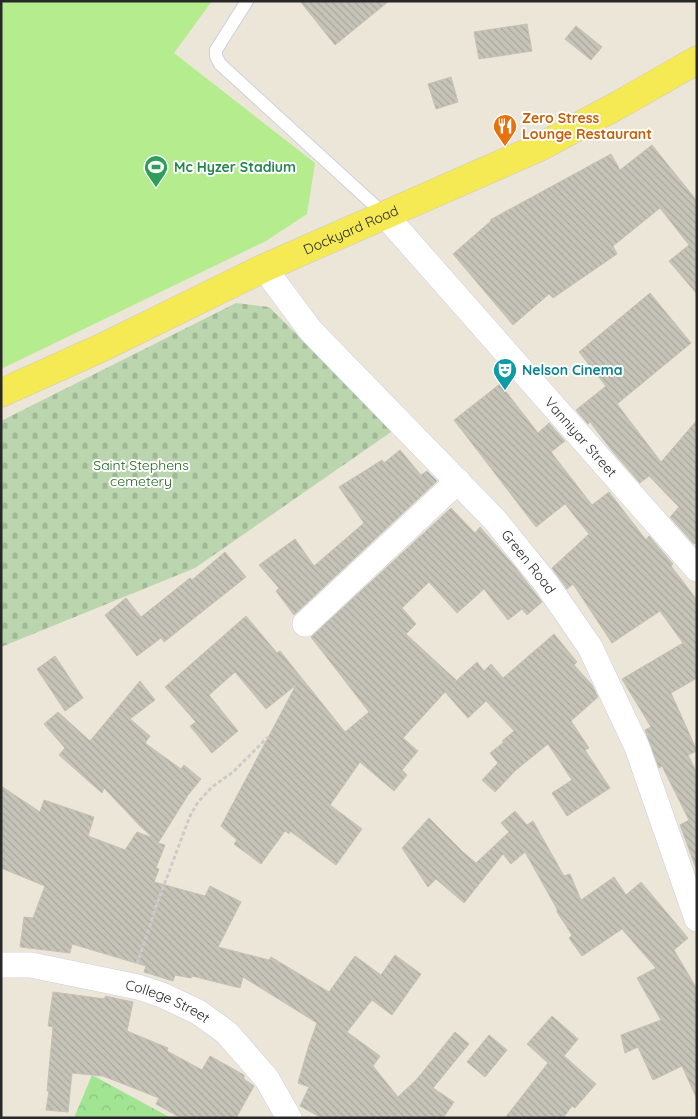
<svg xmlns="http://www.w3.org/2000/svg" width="698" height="1119" font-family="Quicksand,sans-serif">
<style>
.forest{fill:url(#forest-crowns)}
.cemetery{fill:url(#cemetery-stones)}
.pitch{fill:#b5ec8d}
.building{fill:url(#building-back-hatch);stroke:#c6c2b2}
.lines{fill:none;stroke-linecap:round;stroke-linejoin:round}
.service-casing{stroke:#cecee2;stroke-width:14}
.minor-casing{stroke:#cecee2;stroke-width:26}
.primary-casing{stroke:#cbcbcb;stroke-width:29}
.path{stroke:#cbcbcb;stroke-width:3;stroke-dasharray:4 2.5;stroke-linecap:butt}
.service{stroke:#fff;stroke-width:12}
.minor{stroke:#fff;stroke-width:25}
.primary{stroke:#f5e954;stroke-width:28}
.labels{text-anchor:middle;stroke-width:4;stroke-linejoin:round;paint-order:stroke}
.food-label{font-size:14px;font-weight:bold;fill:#c56008;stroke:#fff;text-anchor:start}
.leisure-label{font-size:14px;font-weight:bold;fill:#27864d;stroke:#fff;text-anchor:start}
.street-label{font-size:14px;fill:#282828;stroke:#fff}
.culture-label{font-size:14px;font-weight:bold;fill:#0d838f;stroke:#fff;text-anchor:start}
.park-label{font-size:14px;fill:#1a6617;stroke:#fff}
</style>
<defs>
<pattern id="forest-crowns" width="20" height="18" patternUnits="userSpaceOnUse" patternTransform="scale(1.25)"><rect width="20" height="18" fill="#a1e492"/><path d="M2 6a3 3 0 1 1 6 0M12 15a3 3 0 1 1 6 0" fill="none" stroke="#8bc47e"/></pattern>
<pattern id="cemetery-stones" width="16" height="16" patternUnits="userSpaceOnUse" patternTransform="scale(1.25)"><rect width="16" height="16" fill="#bbd6af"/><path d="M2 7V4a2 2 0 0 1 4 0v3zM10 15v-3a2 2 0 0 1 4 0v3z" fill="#a1b897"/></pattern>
<pattern id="building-back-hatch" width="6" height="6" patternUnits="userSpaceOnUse" patternTransform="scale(1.25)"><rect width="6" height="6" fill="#c6c3b8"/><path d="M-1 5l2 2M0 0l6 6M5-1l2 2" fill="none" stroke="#aaa89e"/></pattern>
</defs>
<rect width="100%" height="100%" fill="#ebe6d8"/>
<path class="forest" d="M92 1075 171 1118H74Z"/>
<path class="cemetery" d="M236 303 269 307 394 430 195 568 1 647V421Z"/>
<path class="pitch" d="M1 1H212L174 53 315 163 307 214 266 241 1 369Z"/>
<path class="building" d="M300 1H389L335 45Z
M527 24 532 51 479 59 474 32Z
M576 26 602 47 591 60 565 39Z
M451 77 458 102 436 109 428 84Z
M652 145 697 201V294L669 261 689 245 660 208 613 246 617 254 553 298 549 294 513 325 453 254 491 221 490 220 611 154 620 170Z
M650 293 691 343 617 404 661 462 697 420V542L694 544 670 517 679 507 649 476 640 483 613 452 590 422 588 424 576 410 606 386 579 352Z
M500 384 538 433 549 423 565 441 551 452 592 505 609 492 646 540 649 536 673 564 671 566 697 600V678L671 693 697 751 688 755 697 773V871L680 825 689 820 662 766 659 768 645 730 651 727 622 679 683 643 660 611 612 643 573 584 567 589 552 568 589 534 565 504 536 527 454 420Z
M400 450 421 475 427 471 437 481 294 615 276 591 279 588 259 565 295 539 314 566 364 523 339 487 382 460 384 463Z
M451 508 475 533 480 527 515 567 542 602 527 615 522 609 508 620 484 589 457 613 429 582 402 608 416 624 406 634 456 680 455 682 477 662 484 671 491 664 503 678 554 634 577 662 574 665 592 685 598 697 571 721 589 748 585 750 610 788 567 816 552 793 572 780 548 744 516 770 495 792 482 780 498 763 490 753 504 742 502 741 514 731 486 701 468 718 445 692 403 738 418 751 402 770 407 775 394 791 360 762 330 805 362 829 336 865 290 831 289 834 285 831 261 864 234 844 237 840 221 826 296 685 266 709 235 672 209 695 238 731 212 753 190 726 196 722 165 687 246 616 277 653 280 651 345 732 369 712 311 637Z
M225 552 246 577 164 642 161 638 137 656 105 615 126 598 141 617 190 578 192 580Z
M55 656 83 698 65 711 37 669Z
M140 681 155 700 130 719 150 736 145 743 181 769 184 765 201 779 188 795 158 843 165 845 156 868 159 869 154 882 205 896 210 886 241 902 218 947 269 960 271 957 329 992 355 956 381 975 395 955 421 974 392 1015 372 1000 347 1032 380 1056 373 1066 398 1097 417 1079 455 1032 469 1044 433 1088 454 1102 443 1118H322L300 1106 309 1087 298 1083 309 1045 317 1023 243 977 240 988 192 976 191 978 175 975 173 981 144 972 146 966 72 944 70 953 20 947 24 917 33 918 45 886 1 868V786L40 812 44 800 94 817 88 836 125 850 137 832 153 838 140 826 104 788 102 793 59 755 65 748 44 724 58 712 90 741Z
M515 811 527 825 533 821 564 876 570 874 581 900 614 877 626 895 641 882 688 938 674 950 697 989V1099L682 1066 653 1080 638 1047 625 1053 621 1035 661 1020 637 978 656 968 622 929 582 956 569 938 572 935 557 912V909L525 852 511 864 503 854 464 903 436 879 428 887 402 848 429 818 463 852 476 863 509 832 501 823Z
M53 992 105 999V996L133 1002 127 1031 168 1048 167 1051 202 1070 210 1056 244 1075V1079L254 1086 236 1118H181L156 1104 159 1098 103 1076 72 1073 68 1112 46 1110 49 1091H47L53 1027 48 1026Z
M552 1016 578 1039 564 1056 596 1084 575 1108 572 1106 563 1118H505L548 1063 527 1044Z
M489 1035 507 1050 485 1077 467 1062Z"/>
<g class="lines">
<g class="service-casing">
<path id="service" d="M247 1 216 50V56L220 64 385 215"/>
</g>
<g class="minor-casing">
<g id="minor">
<path id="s1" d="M385 215 697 569"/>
<path id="s2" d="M264 268 311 331 495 520 545 582 590 647 637 747 697 919"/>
<path d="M305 624 458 481"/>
<path id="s3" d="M1 965H31L138 987 162 995 198 1012 227 1033 267 1079 289 1118"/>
</g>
</g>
<g class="primary-casing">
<g id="primary">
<path id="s4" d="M1 393 101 348 264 268 540 147 622 103 697 60"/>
</g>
</g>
<path class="path" d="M137 964 158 901 190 816 198 802 212 787 233 772 268 737"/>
<use href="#service" class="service"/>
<use href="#minor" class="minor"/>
<use href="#primary" class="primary"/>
</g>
<defs>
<g id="restaurant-pin" transform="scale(1.25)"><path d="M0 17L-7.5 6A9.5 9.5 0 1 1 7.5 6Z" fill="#e8710a" stroke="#fff"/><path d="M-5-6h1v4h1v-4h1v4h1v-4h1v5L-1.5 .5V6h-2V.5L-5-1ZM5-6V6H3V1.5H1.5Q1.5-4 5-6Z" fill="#fff"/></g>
<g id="stadium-pin" transform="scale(1.25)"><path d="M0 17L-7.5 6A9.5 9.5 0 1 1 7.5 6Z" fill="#2e9e5b" stroke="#fff"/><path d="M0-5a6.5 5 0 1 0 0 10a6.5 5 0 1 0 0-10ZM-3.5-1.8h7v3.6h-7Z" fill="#fff"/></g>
<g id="theatre-pin" transform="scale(1.25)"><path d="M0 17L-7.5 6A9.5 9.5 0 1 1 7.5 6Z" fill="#0f9aa8" stroke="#fff"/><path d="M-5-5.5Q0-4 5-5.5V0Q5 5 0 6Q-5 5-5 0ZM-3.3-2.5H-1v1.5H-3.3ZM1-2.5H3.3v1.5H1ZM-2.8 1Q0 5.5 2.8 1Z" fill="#fff"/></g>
</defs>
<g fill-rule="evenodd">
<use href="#restaurant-pin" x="505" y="126"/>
<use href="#stadium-pin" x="156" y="167"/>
<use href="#theatre-pin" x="505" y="370"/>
</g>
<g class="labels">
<g class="food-label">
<text x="522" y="123">Zero Stress<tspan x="522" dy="16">Lounge Restaurant</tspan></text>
</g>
<g class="leisure-label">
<text x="174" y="172">Mc Hyzer Stadium</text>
</g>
<g class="street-label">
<text dy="5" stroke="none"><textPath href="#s4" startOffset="386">Dockyard Road</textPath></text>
<text dy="5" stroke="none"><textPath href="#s1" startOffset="296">Vanniyar Street</textPath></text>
<text dy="5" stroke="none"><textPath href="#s2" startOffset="396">Green Road</textPath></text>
<text dy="5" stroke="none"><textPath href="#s3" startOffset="172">College Street</textPath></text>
</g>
<g class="culture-label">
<text x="522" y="375">Nelson Cinema</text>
</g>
<g class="park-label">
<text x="141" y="470">Saint Stephens<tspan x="141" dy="16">cemetery</tspan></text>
</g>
</g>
<rect width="698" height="1119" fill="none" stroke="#282828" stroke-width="5"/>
</svg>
